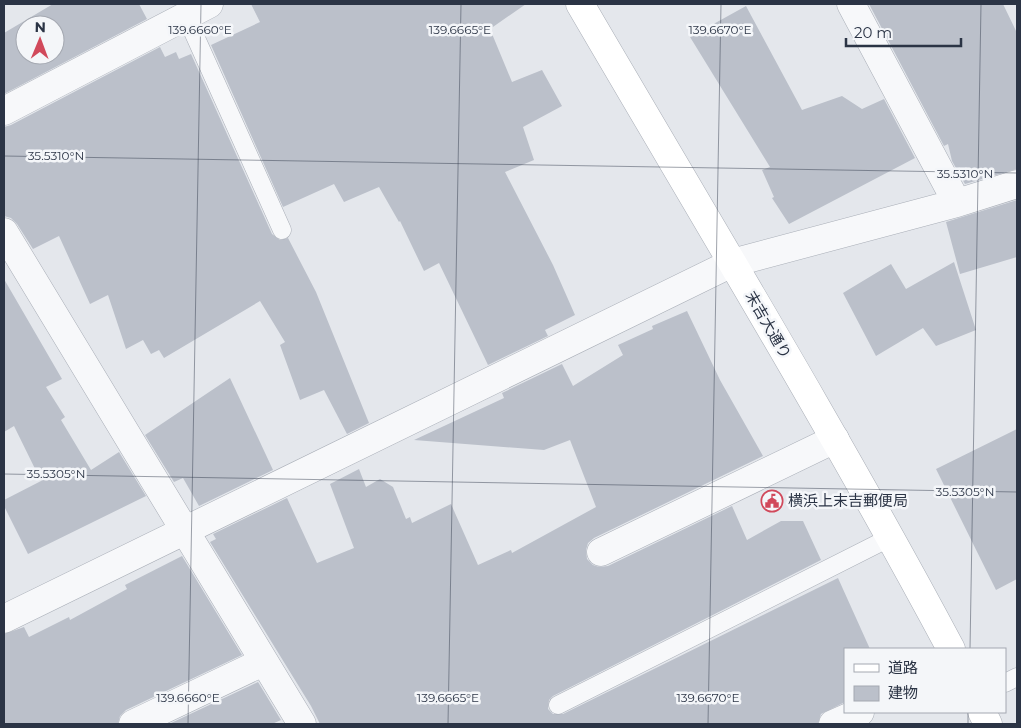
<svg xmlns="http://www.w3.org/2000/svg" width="1021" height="728" font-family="Montserrat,'Noto Sans JP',sans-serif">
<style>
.building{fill:#bbc0ca;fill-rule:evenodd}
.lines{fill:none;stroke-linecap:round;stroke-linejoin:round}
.lane-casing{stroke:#a9aeb7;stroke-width:19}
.street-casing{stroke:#a9aeb7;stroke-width:29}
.secondary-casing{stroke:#a9aeb7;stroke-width:29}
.lane{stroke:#f7f8fa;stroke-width:18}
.street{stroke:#f7f8fa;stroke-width:28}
.secondary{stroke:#fff;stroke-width:28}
.ticks{fill:none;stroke:#2b3445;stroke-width:1;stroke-opacity:0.45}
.labels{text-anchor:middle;stroke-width:5;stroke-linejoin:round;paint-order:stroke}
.street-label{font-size:15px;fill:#2b3445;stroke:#f4f6f9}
.poi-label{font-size:15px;fill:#2b3445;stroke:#f4f6f9;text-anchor:start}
.ticks-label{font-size:12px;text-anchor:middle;fill:#2b3445;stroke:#f4f6f9;stroke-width:5;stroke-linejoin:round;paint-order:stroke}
</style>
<rect width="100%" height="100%" fill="#e4e7ec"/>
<path class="building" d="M53 4H139L147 19 4 94V33ZM25 25H55V55H25Z
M251 4H526L490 29 512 82 542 70 562 106 523 127 534 160 505 172 553 265 575 315 545 330 548 336 488 365 439 263 424 271 400 221 399 222 379 187 344 202 334 184 283 207 211 45 260 22Z
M869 4H1003L1017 33V169L965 184 952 161 948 144 944 146Z
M746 6 802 110 842 96 862 109 884 99 915 158 789 224 772 198 774 197 762 170 770 167 690 37Z
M160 47 165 57 176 52 179 59 191 54 272 234 280 240 288 238 316 292 369 423 347 434 324 390 300 400 280 345 285 342 260 301 164 358 159 350 151 354 143 340 126 349 108 295 90 304 59 236 33 249 17 224 11 218 4 216V127L11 125Z
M1017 200V257L960 274 946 222Z
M954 262 976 330 936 346 923 328 876 356 843 293 891 264 906 289Z
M4 279 62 379 46 387 65 417 61 420 91 470 119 452 146 496 28 554 4 506V500L41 481 14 426 4 432Z
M687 311 720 380 763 456 594 538 588 543 586 550 587 559 593 565 599 567 608 566 732 506 747 540 781 521H803L821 560 553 696 549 700 548 709 553 714H563L838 578 870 649H845V702L821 714 818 724H320L311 706 210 542 216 539 213 534 287 498 317 563 354 548 330 484 359 469 366 487 380 479 393 487 406 519 410 517 412 523 451 504 478 565 511 550 512 553 596 507 570 440 544 450 414 440 504 398 502 393 562 364 573 386 623 355 618 345 653 329 652 326Z
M230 378 273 470 199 506 183 478 174 482 145 435Z
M1017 429V579L996 590 936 469Z
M182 556 242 655 126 710 120 716 118 724H4V634L24 627 29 637 69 617 70 620 127 589 125 585Z
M258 682 281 720 272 724H169Z"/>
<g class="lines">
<g class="lane-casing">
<path id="lane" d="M186 16 282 230
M1005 683 1017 677
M558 705 891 537"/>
</g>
<g class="street-casing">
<path id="street" d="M851 4 957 203
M4 111 209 4
M4 232 302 724
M601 552 835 439
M4 619 732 263 957 203 1017 184
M133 724 263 662
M833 724 860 712"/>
</g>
<g class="secondary-casing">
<path id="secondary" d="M580 4C705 218 834 430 951 649
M982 712 988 724"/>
</g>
<use href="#lane" class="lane"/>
<use href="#street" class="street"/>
<use href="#secondary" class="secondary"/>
</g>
<path class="ticks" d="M4 156 1017 173M4 474 1017 492M970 649 981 4M188 724 201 4M448 724 461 4M708 724 721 4M968 724V712"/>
<defs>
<g id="civic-ring" transform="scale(1.125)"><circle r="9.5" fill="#f4f6f9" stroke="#d1495b" stroke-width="1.5"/><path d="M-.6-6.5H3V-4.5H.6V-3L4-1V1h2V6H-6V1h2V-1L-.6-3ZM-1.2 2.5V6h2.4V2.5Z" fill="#d1495b"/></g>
</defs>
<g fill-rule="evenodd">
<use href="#civic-ring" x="772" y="501"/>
</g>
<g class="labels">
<g class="street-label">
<text transform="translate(768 325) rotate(60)" y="5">末吉大通り</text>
</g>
<g class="poi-label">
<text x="788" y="506">横浜上末吉郵便局</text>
</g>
</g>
<g class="ticks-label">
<text x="200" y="34">139.6660°E</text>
<text x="460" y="34">139.6665°E</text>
<text x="720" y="34">139.6670°E</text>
<text x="56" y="160">35.5310°N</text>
<text x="965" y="178">35.5310°N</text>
<text x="56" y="478">35.5305°N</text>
<text x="965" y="496">35.5305°N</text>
<text x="188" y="702">139.6660°E</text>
<text x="448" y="702">139.6665°E</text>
<text x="708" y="702">139.6670°E</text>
</g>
<rect width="1021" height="728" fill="none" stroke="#2b3445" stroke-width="10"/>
<rect x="844" y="648" width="162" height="65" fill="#f4f6f9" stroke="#a4a8b1"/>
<rect x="854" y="664" width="25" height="8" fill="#ffffff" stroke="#a4a8b1"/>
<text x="888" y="673" font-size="15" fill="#2b3445">道路</text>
<rect x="854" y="686" width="25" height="15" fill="#bbc0ca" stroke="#a4a8b1"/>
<text x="888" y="698" font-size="15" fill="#2b3445">建物</text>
<g transform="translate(40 40) rotate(1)"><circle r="24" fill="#f4f6f9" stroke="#a4a8b1"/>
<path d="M0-4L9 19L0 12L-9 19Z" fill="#d1495b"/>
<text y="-8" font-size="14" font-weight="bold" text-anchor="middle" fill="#2b3445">N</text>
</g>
<path d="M846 38v8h115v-8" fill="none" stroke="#2b3445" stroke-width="2.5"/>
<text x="854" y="38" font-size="15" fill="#2b3445" stroke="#f4f6f9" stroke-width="4" paint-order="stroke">20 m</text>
</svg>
